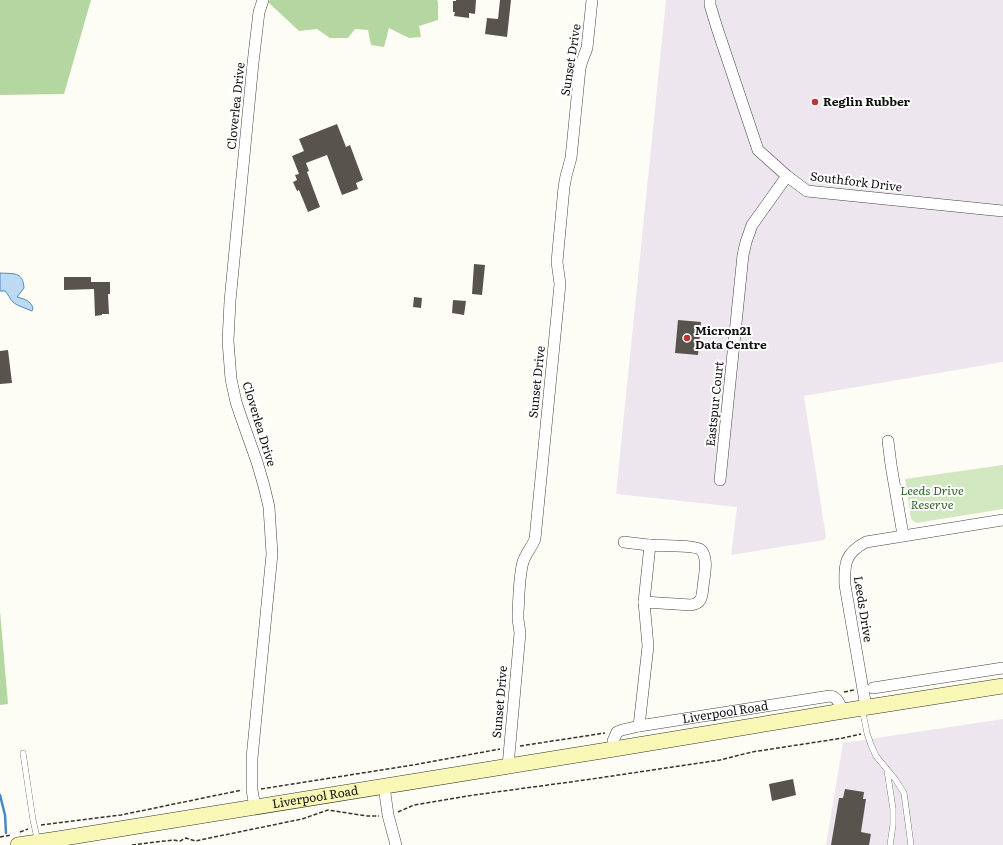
<svg xmlns="http://www.w3.org/2000/svg" width="1003" height="845" font-family="Literata,serif">
<style>
.industrial{fill:#eee6ee}
.green{fill:#d1e7c0}
.forest{fill:#b4d7a1}
.water{fill:#bed9f2;stroke:#4b88c3}
.lines{fill:none;stroke-linecap:round;stroke-linejoin:round}
.stream{stroke:#4b88c3;stroke-width:2.5}
.building{fill:#59534e}
.service-casing{stroke:#444;stroke-width:6}
.minor-casing{stroke:#444;stroke-width:12}
.secondary-casing{stroke:#333;stroke-width:16}
.path{stroke:#333;stroke-width:1.5;stroke-dasharray:4 2;stroke-linecap:butt}
.service{stroke:#fff;stroke-width:5.5}
.minor{stroke:#fff;stroke-width:11}
.secondary{stroke:#f8f7b6;stroke-width:15}
.poi-dot{fill:#b73933;stroke:#fff;stroke-width:1.5}
.labels{text-anchor:middle;stroke-width:4;stroke-linejoin:round;paint-order:stroke}
.street-label{font-size:12px;fill:#111;stroke:#fff}
.poi-label{font-size:12px;font-weight:bold;fill:#111;stroke:#fff;text-anchor:start}
.park-label{font-size:12px;font-style:italic;fill:#2c6425;stroke:#fff}
</style>
<rect width="100%" height="100%" fill="#fefdf5"/>
<path class="industrial" d="M666 0H1003V362L804 396 826 537 824 540 731 555 737 507 616 494Z
M1003 719V845H826L843 743Z"/>
<path class="green" d="M1003 465V509L916 523 911 519 905 479Z"/>
<path class="forest" d="M0 0H91L64 94 0 95Z
M270 0H437L438 2V20L419 26 421 37 409 38 389 28 384 47 371 45 368 30 355 29 348 38H330L317 29 299 31 268 2Z
M0 611 8 704 0 705Z"/>
<path class="water" d="M0 273C13 274 23 271 24 288L17 297C24 299 30 300 33 308L32 311C28 309 15 305 13 302 10 299 8 294 5 291H0Z"/>
<g class="lines">
<path class="stream" d="M0 795 5 815 6 833"/>
</g>
<path class="building" d="M456 0H476L475 14 469 13V18L454 16 455 12H453V1H456Z
M500 0H511L507 37 485 34 487 18 498 19Z
M337 124 346 147 350 145 363 180 356 183 358 189 342 195 327 155 306 163 309 171 307 172 320 207 308 212 299 190 297 191 293 182 297 180 295 175 299 174 292 156 304 151 299 139Z
M474 264 485 265 482 295 472 294Z
M64 277H91V282H110V294H108L109 314H102V315L95 316 94 289 64 290Z
M414 297 422 298 421 308 413 307Z
M453 300 466 301 464 315 452 313Z
M678 320 701 322 698 355 675 353Z
M8 350 12 383 0 384V351Z
M793 779 796 795 772 801 769 784Z
M845 789 864 792 863 799H866L861 832 871 834 869 845H831L839 798H843Z"/>
<g class="lines">
<g class="service-casing">
<path id="service" d="M862 708 867 733 871 745 876 756 895 779 904 793 911 845
M23 753 33 820 38 842
M887 770 893 809V825L890 845"/>
</g>
<g class="minor-casing">
<g id="minor">
<path d="M710 0V5L717 28 758 150 787 176 807 191 1003 211"/>
<path d="M888 441 891 465 903 535"/>
<path d="M720 480 743 255 746 242 752 225 787 176"/>
<path d="M624 542C632 543 640 544 649 545 658 546 696 545 701 550 709 558 704 577 703 587 702 597 702 603 691 605L644 602"/>
<path d="M873 688 1003 668"/>
<path d="M866 707 845 585C844 564 845 553 866 542L1003 520"/>
<path d="M639 726 648 646 644 602 650 545"/>
<path id="s1" d="M614 749 613 741 617 732 622 730 639 726 830 696C838 697 839 704 843 711"/>
<path d="M508 766 520 633 518 619V613C519 597 519 576 523 562 526 553 532 547 535 539L560 284 557 262 564 187 566 176 571 158 580 68 582 61 587 48 592 0"/>
<path d="M384 786 388 815 396 845"/>
<path d="M255 807 252 790V758L270 574 272 554 269 507 264 486 257 462 241 417 236 402 231 379 228 341 230 301 253 63 259 12 263 0"/>
</g>
</g>
<g class="secondary-casing">
<g id="secondary">
<path id="s2" d="M18 845 58 839 614 749 843 711 1003 686"/>
</g>
</g>
<path class="path" d="M844 692 854 690
M520 746 605 733
M261 789 413 765 500 749
M398 812 414 805 474 795 585 780 720 760 752 752 843 738 861 734
M41 825 121 815 242 790
M20 832 28 829
M0 837 11 835
M132 845 173 840 180 841 186 838 195 841 302 819 328 810 367 816H379"/>
<use href="#service" class="service"/>
<use href="#minor" class="minor"/>
<use href="#secondary" class="secondary"/>
</g>
<g class="poi-dot">
<circle cx="815" cy="102" r="4"/>
<circle cx="687" cy="338" r="4"/>
</g>
<g class="labels">
<g class="street-label">
<text transform="translate(571 60) rotate(-81)" y="4">Sunset Drive</text>
<text transform="translate(236 106) rotate(-84)" y="4">Cloverlea Drive</text>
<text transform="translate(856 182) rotate(7)" y="4">Southfork Drive</text>
<text transform="translate(537 382) rotate(-84)" y="4">Sunset Drive</text>
<text transform="translate(715 404) rotate(-84)" y="4">Eastspur Court</text>
<text transform="translate(259 424) rotate(73)" y="4">Cloverlea Drive</text>
<text transform="translate(863 609) rotate(81)" y="4">Leeds Drive</text>
<text transform="translate(500 702) rotate(-85)" y="4">Sunset Drive</text>
<text dy="4" stroke="none"><textPath href="#s1" startOffset="128">Liverpool Road</textPath></text>
<text dy="4" stroke="none"><textPath href="#s2" startOffset="301">Liverpool Road</textPath></text>
</g>
<g class="poi-label">
<text x="823" y="106">Reglin Rubber</text>
<text x="695" y="335">Micron21<tspan x="695" dy="14">Data Centre</tspan></text>
</g>
<g class="park-label">
<text x="932" y="495">Leeds Drive<tspan x="932" dy="14">Reserve</tspan></text>
</g>
</g>
</svg>
